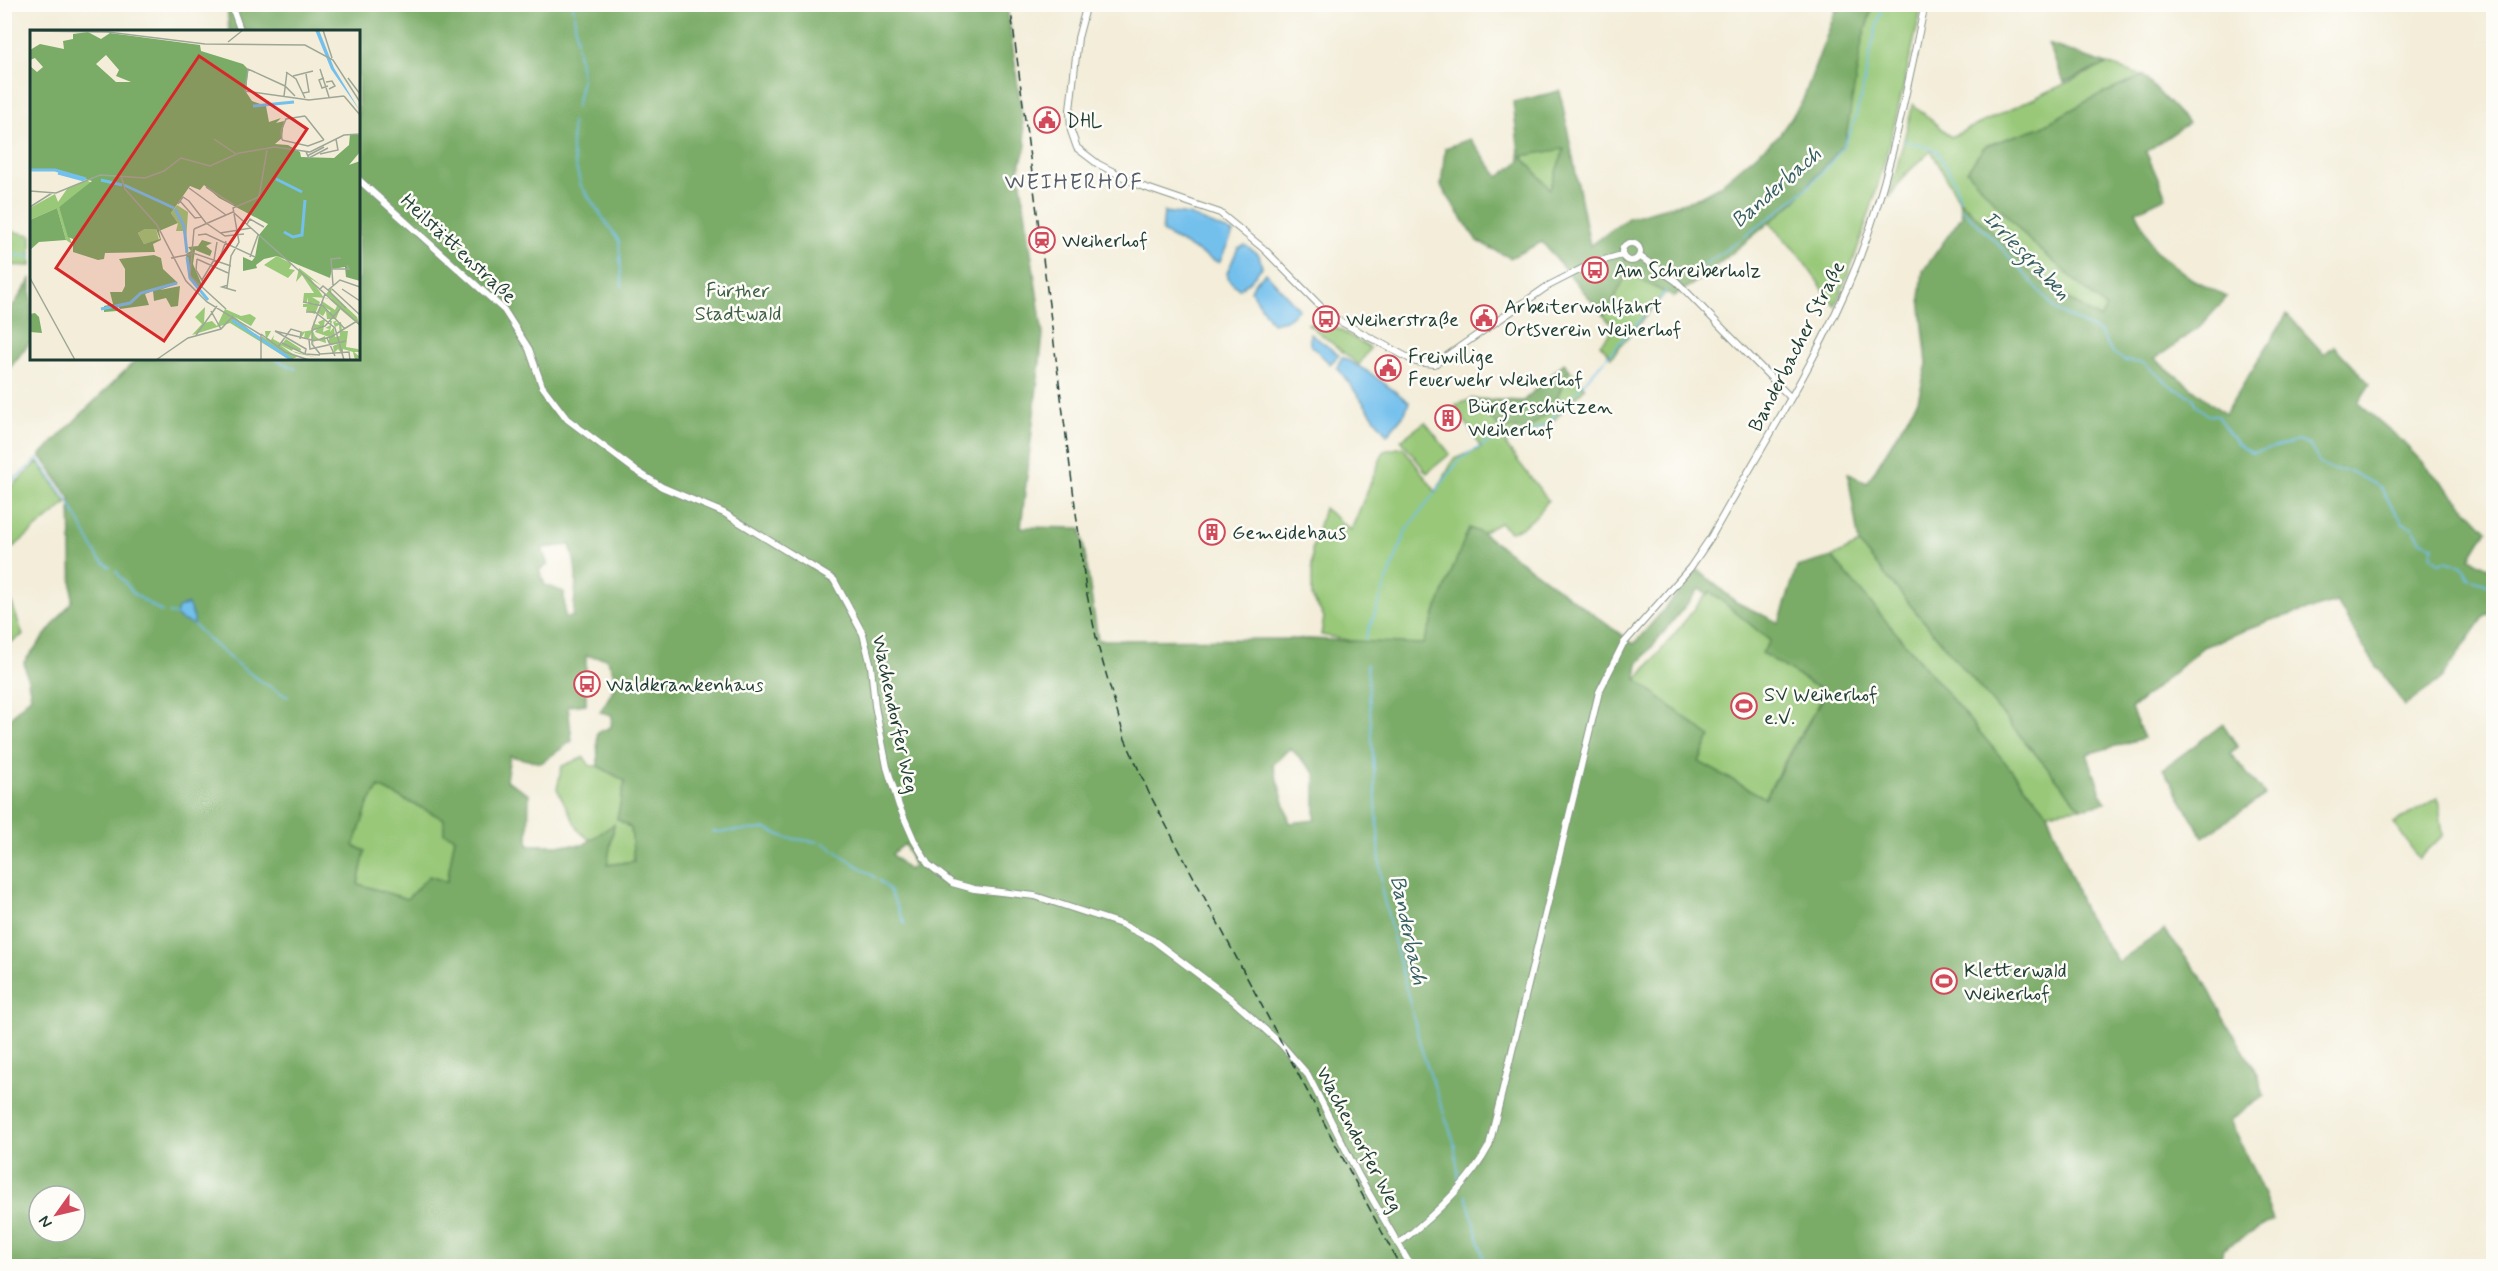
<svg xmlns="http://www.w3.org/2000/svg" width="2498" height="1271" font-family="Mynerve,sans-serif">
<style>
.green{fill:#98c878;stroke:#5c8256;stroke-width:1.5}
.forest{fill:#7aac68;stroke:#4c744e;stroke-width:1.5;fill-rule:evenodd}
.water{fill:#73c0ed;stroke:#497e90;stroke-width:1.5}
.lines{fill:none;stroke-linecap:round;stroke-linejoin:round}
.stream{stroke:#73c0ed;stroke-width:1.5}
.minor-casing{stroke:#899586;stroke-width:8}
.minor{stroke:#fff;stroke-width:6}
.rail{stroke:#1f3d34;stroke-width:1.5;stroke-dasharray:9 4.5;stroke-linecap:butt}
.labels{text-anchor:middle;stroke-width:5;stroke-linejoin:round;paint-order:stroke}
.poi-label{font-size:20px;fill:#1f3d34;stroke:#fdfcf7;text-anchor:start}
.street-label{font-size:20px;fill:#1f3d34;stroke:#fdfcf7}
.park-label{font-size:20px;fill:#3d6045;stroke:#fdfcf7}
.water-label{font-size:21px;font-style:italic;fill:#345e62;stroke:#fdfcf7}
.quarter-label{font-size:22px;letter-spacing:1.5px;fill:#565d6c;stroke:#fdfcf7}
.inset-river{fill:none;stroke:#73c0ed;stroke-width:3}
.inset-road{fill:none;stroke:#9ea797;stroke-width:1.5}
.view{fill:#d62828;fill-opacity:0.15;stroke:#d62828;stroke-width:3}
.inset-edge{fill:none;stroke:#1f3d34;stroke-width:3}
</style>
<rect width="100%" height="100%" fill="#fdfcf7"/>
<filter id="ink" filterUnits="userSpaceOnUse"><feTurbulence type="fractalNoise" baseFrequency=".0167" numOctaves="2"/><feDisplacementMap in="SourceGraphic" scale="12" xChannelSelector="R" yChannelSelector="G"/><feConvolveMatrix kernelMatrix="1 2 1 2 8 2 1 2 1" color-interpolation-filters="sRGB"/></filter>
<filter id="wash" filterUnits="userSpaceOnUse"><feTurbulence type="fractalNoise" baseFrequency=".008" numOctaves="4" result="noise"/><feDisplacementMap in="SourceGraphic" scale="24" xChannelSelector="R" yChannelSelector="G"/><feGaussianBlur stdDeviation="1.35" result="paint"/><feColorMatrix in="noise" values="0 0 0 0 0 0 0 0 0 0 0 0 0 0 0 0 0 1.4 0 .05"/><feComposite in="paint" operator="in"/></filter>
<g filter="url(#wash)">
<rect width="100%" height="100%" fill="#f3edd9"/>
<path class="green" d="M1873 5H1922C1899 108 1877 209 1835 306L1798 254 1769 222 1792 204 1862 41Z
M2107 64 2143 76 2089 100 2041 127 1985 146 1967 171 2029 240 2107 308 2100 319 2036 279 2012 251 1959 200 1931 151 1905 175 1889 198 1913 104 1951 137Z
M1564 148 1550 190 1522 156Z
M5 230 31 235V266L5 265Z
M1628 272 1665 293 1611 357 1600 344 1615 328 1604 316Z
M1320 318 1370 348 1359 365 1308 324Z
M1569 369 1585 388 1550 424 1505 444 1548 500C1541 513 1524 529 1510 532L1500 523 1482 533 1469 528 1423 644 1363 643 1321 635 1324 617 1312 597V550L1324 508 1351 530 1384 451 1403 447 1436 492 1454 459 1481 448 1455 405 1472 399 1499 427 1552 410Z
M1425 422 1450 454 1427 473 1401 440Z
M38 462 67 503 5 554V493Z
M1859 544 2081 808 2047 812 1832 557Z
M5 584 23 635 5 646 4 644Z
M1709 591 1771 641 1762 653 1826 693 1790 751 1765 798 1699 762 1710 737 1637 680Z
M584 757 590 766H598L625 781 617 819 631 828 634 861 607 865 614 825 590 840 579 831 557 789 562 766Z
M379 787 444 819 455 836 447 882 429 876 407 899 358 884 365 851 354 846 368 804Z
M2438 798 2443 835 2419 859 2394 823Z"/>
<path class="forest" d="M227 5H1007L1026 146 1019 169 1043 335 1021 527 1081 528 1098 640 1308 639 1423 644 1469 528 1482 533 1634 644 1698 570 1736 602 1779 623 1797 567 1832 557 2047 812 2086 915 2118 962 2164 930 2205 982 2224 1019 2258 1074 2264 1096 2230 1120 2263 1192 2273 1220 2223 1249 2219 1266H5L4 724 31 696 24 662 72 601 70 498 40 455 137 359 358 358V32L229 31ZM570 545C580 575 575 588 573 617H565L564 592 545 585 539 570 548 565 542 548ZM1699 589 1707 595 1710 591 1770 641 1762 653 1826 693 1765 798 1699 762 1710 737 1636 679 1638 664ZM586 656 606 658C622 684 614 688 600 712L612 715 611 727 597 733 598 766 625 781 617 819 631 828 634 861 607 865 614 824 583 845H528L529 794 506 780 510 756 541 763 572 741 568 706 586 704ZM1290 748 1315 773V820L1290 823 1273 765ZM379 787 444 819V833L455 837 447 882 429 876 407 899 358 884 365 851 354 846 368 804ZM905 844 914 867 908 870 892 854ZM39 1196H75V1232H39Z
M1838 5 1872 8 1862 41 1845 143 1792 204 1699 280 1673 297 1628 273 1604 316 1542 242 1510 258 1477 241 1441 186 1445 148 1470 139 1499 177 1520 161 1513 102 1560 91 1590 246 1628 218 1693 200 1719 186 1779 135 1802 102ZM1564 149 1550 189 1522 156Z
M2048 44 2107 64 2064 82Z
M2143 76 2188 123 2146 152 2166 197 2136 211 2155 251 2192 279 2227 297 2200 327 2155 359 2225 414 2287 314 2324 354 2334 346 2370 384 2358 403 2398 437 2487 530 2470 558 2493 570V619L2487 613 2440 680 2405 706 2362 645 2337 602 2268 621 2203 647 2131 709 2144 738 2087 754 2105 803 2081 808 1859 544 1848 473 1867 483 1918 400 1927 364 1920 298 1923 271 1962 216 1959 200 2012 251 2036 279 2100 319 2106 308 2029 240 1967 171 1985 146 2041 127 2089 100Z
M31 279V341L5 374V318Z
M1564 363 1569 369 1552 410 1526 430 1499 427 1472 399 1523 401Z
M2223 724 2238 747 2230 753 2265 795 2203 837 2163 769Z"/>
<path class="water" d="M1164 212 1189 215 1233 233 1219 263 1162 232Z
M1245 245 1259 255 1262 267 1248 283 1239 289 1229 280 1227 273 1238 248Z
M1266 273 1299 309 1286 320 1272 323 1251 291 1255 282Z
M1310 333 1339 355 1330 364 1310 344Z
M1342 357 1370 373 1409 402 1405 413 1387 435 1337 367Z
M188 604 194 618V625L181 620 176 615 178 608Z"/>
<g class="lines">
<path class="stream" d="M573 4 577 42
M576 107 582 79 577 46
M572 122V152L581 186 619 241 622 287
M1905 141 1936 150 1954 180 1960 199
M1960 207 1997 243 2057 311 2100 332 2112 352 2125 361 2143 363 2174 388 2193 397 2197 406 2208 415 2217 416 2237 444 2252 453 2299 441 2310 446 2319 462 2331 470 2350 471 2380 487 2403 523 2413 528 2421 541 2434 546 2431 554 2438 563 2445 561 2462 566 2469 578 2494 586
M4 254 32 257
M1695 271C1740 239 1829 184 1850 132 1866 92 1869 46 1883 4
M273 358 296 369
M4 466 16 478 38 459 67 499 99 559 110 567
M4 489 16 478
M116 571 134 594 162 612
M169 613 176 615
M194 625C222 654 252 678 288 697
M1365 639 1406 531 1461 458 1487 443 1533 431 1547 424 1666 291
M1367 664 1382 892 1421 1048 1454 1142 1459 1180
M713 832 766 829 787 838 818 842
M822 842 876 878
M879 880 889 890 905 924
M1466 1195 1486 1266"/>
</g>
</g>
<g filter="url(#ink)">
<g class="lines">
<g class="minor-casing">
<path id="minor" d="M231 4 241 32
M1087 4 1078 38 1070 110 1071 131 1077 148 1098 164 1141 186 1220 213 1264 249 1330 316 1416 362 1435 364 1548 286 1593 263 1622 255
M358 179 504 310 529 349 542 386 567 419 635 470 662 487 724 513 834 580 863 634 871 666 875 706 887 767 899 806 914 840 928 864 952 883 974 889 1035 896 1121 924 1153 940 1230 998 1281 1044 1308 1075 1359 1176 1411 1266
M1622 252a9 9 0 1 1 18 0a9 9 0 1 1-18 0Z
M1639 256 1676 281 1790 397
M1398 1244C1431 1218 1469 1184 1489 1146L1599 692 1623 644 1690 568 1711 537C1761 447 1819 359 1857 264 1890 180 1906 92 1925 4"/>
</g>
<use href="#minor" class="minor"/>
<path class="rail" d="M1010 4 1086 590 1098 646 1125 739 1149 793 1400 1266"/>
</g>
</g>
<defs>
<g id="civic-ring" transform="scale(1.35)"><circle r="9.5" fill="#fdfcf7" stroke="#d1495b" stroke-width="1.5"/><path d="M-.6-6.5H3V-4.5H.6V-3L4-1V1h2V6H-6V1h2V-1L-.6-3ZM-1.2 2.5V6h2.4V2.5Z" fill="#d1495b"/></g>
<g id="station-ring" transform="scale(1.35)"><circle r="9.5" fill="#fdfcf7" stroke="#d1495b" stroke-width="1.5"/><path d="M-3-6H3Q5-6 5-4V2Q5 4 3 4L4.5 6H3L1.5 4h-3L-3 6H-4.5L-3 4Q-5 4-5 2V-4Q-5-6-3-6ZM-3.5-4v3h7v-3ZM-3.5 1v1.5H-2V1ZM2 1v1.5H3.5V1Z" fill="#d1495b"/></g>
<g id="bus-ring" transform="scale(1.35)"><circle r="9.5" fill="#fdfcf7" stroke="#d1495b" stroke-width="1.5"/><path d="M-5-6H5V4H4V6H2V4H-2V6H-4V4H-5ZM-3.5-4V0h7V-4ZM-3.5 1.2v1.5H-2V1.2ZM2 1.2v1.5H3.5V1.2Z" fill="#d1495b"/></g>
<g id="building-ring" transform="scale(1.35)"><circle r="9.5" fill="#fdfcf7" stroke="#d1495b" stroke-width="1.5"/><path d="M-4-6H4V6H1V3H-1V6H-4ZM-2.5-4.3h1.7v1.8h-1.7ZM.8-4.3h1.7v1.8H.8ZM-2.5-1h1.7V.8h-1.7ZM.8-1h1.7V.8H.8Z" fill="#d1495b"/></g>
<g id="stadium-ring" transform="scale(1.35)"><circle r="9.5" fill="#fdfcf7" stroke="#d1495b" stroke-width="1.5"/><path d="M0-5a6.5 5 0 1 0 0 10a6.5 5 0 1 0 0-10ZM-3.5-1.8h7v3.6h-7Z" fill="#d1495b"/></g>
</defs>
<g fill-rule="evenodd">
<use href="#civic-ring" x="1047" y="120"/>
<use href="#station-ring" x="1042" y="240"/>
<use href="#bus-ring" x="1595" y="270"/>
<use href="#civic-ring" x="1484" y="318"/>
<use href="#bus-ring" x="1326" y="319"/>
<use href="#civic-ring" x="1388" y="368"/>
<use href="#building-ring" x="1448" y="418"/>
<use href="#building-ring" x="1212" y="532"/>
<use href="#bus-ring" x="587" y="684"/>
<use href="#stadium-ring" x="1744" y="706"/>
<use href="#stadium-ring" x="1944" y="981"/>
</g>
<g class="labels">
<g class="poi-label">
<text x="1066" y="127">DHL</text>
<text x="1062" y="247">Weiherhof</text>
<text x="1614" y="277">Am Schreiberholz</text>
<text x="1504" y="313">Arbeiterwohlfahrt<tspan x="1504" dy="23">Ortsverein Weiherhof</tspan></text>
<text x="1346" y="326">Weiherstraße</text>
<text x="1408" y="363">Freiwillige<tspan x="1408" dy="23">Feuerwehr Weiherhof</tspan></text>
<text x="1468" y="413">Bürgerschützen<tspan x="1468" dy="23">Weiherhof</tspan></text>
<text x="1232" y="539">Gemeidehaus</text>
<text x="606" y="691">Waldkrankenhaus</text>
<text x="1764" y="701">SV Weiherhof<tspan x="1764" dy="23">e.V.</tspan></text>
<text x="1964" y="977">Kletterwald<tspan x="1964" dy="23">Weiherhof</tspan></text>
</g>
<g class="street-label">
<text transform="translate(459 248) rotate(43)" y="7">Heilstättenstraße</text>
<text transform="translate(1796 346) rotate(-63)" y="7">Banderbacher Straße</text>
<text transform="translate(896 714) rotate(78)" y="7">Wachendorfer Weg</text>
<text transform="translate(1360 1139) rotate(62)" y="7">Wachendorfer Weg</text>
</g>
<g class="park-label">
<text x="738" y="297">Fürther<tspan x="738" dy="23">Stadtwald</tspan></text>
</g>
<g class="water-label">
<text transform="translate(1776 187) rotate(-41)" y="7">Banderbach</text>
<text transform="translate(2027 255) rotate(46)" y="7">Irrlesgraben</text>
<text transform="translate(1409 930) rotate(78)" y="7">Banderbach</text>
</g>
<g class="quarter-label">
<text x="1074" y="189">WEIHERHOF</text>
</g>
</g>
<g transform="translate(30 30)">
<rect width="330" height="330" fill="#f3edd9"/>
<path d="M56 150 62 153 29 177 42 214 36 210 27 178 0 190V178L25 164 28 172 37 159ZM147 175 158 182 156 211 153 201H146L148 193 141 183ZM115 199H126L129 210 114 214 108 203ZM247 226 262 234 259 239 265 240 258 248 234 235ZM269 238 292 256 281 249 294 268 302 269 296 264 302 257 301 263 327 287 330 296 310 279 306 289H297L296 281 293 286 288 283 287 282 291 275 298 281V283L301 281 291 275 292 271 305 280 307 276 298 268 282 267 290 272 285 284 276 281 277 277H273V274H286L278 273V267L277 272H273L274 263H284L272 245 266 252ZM175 277 174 293 182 291 187 296 195 279 211 286 220 284 226 288 221 296 205 287 231 310 232 306 236 309 235 301H241L237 308 241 310 244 305 243 309 252 314 256 309 271 319 270 322 263 319 262 321 288 328 266 323 250 315 267 327 260 330 200 293 162 305 172 294 165 287ZM284 289V294L290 295 288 292 295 289 293 302 300 299 295 298 301 295 299 290 302 291 300 302 304 297 305 307 310 306 309 295 305 297 303 292 308 290 305 293 311 292 312 301H318L316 317 328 319 330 322H324L330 327 325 330 323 322 313 319V325L308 319 304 323 303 316 310 313 299 315V307L285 302 288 297 283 301 285 306 289 309 295 306 296 313 287 310 283 311 284 315 282 311V302L279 308 274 309 275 302 271 308V302L283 300Z" fill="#98c878"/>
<path d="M58 2 71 9 80 3 170 15 171 21 213 34 218 39 216 62 222 71 236 76 239 92 251 88 246 93 254 91 252 108 245 114 258 115 270 122 271 127 304 128 319 115 320 104 330 105V122L319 135 330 131V251L316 247 315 237 302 239 300 248 247 226 234 229 226 235 227 238 213 241V227L222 231 225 227 229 205 238 194 189 168 174 155 170 160 160 156 141 183 148 193 129 201 131 210 123 214 125 222 75 223 74 229 68 230 43 222V209L38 207 29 177 62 151 26 141H0V36L7 42 13 37 5 28 0 30V20L10 14 34 19 33 11 43 9V4ZM76 25 89 40 86 46 101 52H86L66 34ZM115 199H126L130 209 114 214 108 203ZM27 178 36 210 9 212 0 220V190ZM172 210 182 213 176 216 182 221 180 226 165 220 163 234 172 255 169 257 159 247 156 224 161 221 158 217 168 216ZM124 225 131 228 133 239 148 253 130 260 150 256 148 276 141 277 136 268 124 271 123 261 115 264 119 275 90 279 88 276 87 281 74 282V276L83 274 80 262H92L95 256V239L89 229ZM5 283 9 287 12 303 0 302V284Z" fill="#7aac68" fill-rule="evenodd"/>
<path d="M285 0H289L304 38 330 81 301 39Z" fill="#73c0ed"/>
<path class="inset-river" d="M223 76 264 72M0 140H25L56 149M28 143 54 150M246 149 272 162M71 150 92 155M94 155 144 178M145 179 154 196 157 223M254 202 263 207 272 205 275 170M157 227 160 248 178 270M71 279 100 273 111 263 147 253M202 290 262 330"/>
<path class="inset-road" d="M293 0 302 28M0 1 78 2 175 14 275 15 303 30 330 72M198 12 213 0M290 39 299 67M256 42 266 49 275 68M263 46 283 41M294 48 289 50 292 58 298 56M318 48 330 64M296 52 302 51 305 56 299 59M273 63 279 62 276 44M254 66 257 42M265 66 255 56 218 39 215 61 279 70 314 66M314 66 330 85M275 86 294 110M184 109 206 124M252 110 278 116 294 110M252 110 251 101 256 89 275 86M276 122 279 128 298 118M290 124 308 120 306 109M277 126 294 117M91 146 95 159 127 195 156 251 177 272 231 305V330M176 157 204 175M159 158 196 185M0 161 26 163 70 145 115 148 134 141 151 128 180 136 209 123 245 117 280 122 314 105 330 104M150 171 165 188 172 187M148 174 153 167 159 171 176 193M0 177 22 163M203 182 330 295M176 193 195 206 214 204M217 194 220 189 234 197M164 199 160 246 196 279M164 199 203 182M190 203 221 198M168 205 176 204 225 227M163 223 201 236M220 227 228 205M141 228 162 224M167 229 198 243M167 229 166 240 173 252M184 230 187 212M189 230 196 211M302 239H319L317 235M0 248 45 330M172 250 184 230M198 255 192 257 206 261M303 255 301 229 311 228M197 258 201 226 209 212 203 178 229 167 237 120M302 259 330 285M312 259 330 271M289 260 293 256 298 260 310 250 330 257M298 260 316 278M273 272 293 276 315 299M181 281 191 299M276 282H285L305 298 314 330M282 300 295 296 310 279M231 304 255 322 279 330M166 305 187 276M297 308 305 326M279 310 280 319 316 311M282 311 301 307 327 291M252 313 275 324 290 325M248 317 261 299 271 302 270 309M275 324 276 319 245 301 282 310M290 324 282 314V299L295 264M290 324 319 322 320 330M126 330 158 308 191 299 203 286"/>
<path class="view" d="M169 26 277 99 134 311 26 238Z"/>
<rect width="330" height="330" class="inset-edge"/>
</g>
<rect width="2498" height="1271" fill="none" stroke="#fdfcf7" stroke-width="24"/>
<g transform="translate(57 1214) rotate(236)"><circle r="28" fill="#fdfcf7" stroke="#a4b0a9" stroke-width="1.5"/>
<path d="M0-4.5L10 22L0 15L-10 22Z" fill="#d1495b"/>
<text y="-9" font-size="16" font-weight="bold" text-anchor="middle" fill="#1f3d34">N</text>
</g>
</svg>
